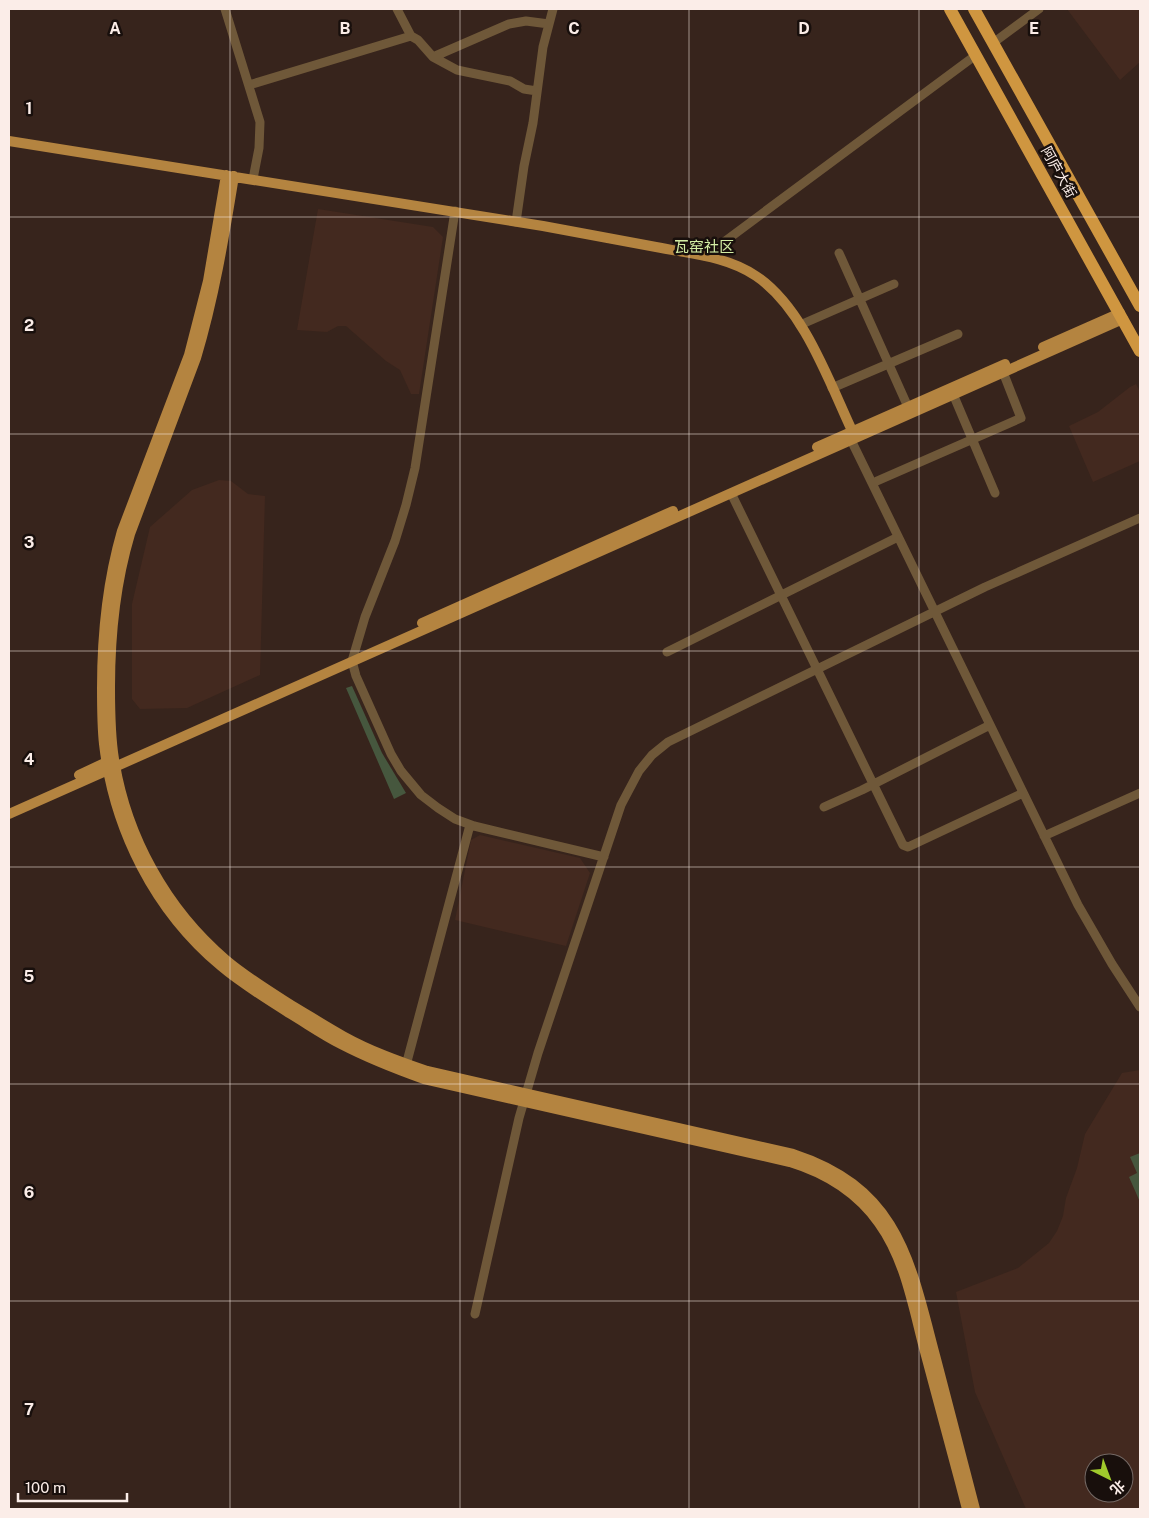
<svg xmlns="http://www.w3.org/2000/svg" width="1149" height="1518" font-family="'Public Sans','Noto Sans SC',sans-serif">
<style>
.built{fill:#43291f;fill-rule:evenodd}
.green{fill:#46573e}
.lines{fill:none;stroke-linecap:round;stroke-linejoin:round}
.minor{stroke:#6f5839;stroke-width:9}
.major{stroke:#b48440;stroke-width:10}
.highway{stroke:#cf9640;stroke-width:12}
.grid{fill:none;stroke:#fbede8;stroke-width:1;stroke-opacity:0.55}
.labels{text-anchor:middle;stroke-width:5;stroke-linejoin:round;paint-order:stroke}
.street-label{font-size:14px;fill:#fbede8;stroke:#180f0c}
.neighbourhood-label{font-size:15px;fill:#d4eea4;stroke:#180f0c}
.grid-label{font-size:16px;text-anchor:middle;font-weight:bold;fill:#fbede8;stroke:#180f0c;stroke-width:5;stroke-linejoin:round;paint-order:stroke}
</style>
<rect width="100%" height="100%" fill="#37241c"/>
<path class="built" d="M1067 9H1140V62L1120 80Z
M318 209 433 227 443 237 419 394H411L400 370 386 361 346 326H338L327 332 297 330Z
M1136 384 1140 392V461L1093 482 1069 426 1098 412 1130 387Z
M219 480 231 481 248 494 265 496 260 675 187 708 140 709 132 699V604L150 527 192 490Z
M480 835 580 858 590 873 566 946 455 920 471 840Z
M1140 1070V1509H1026L975 1392 956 1292 1018 1268 1049 1243 1057 1231 1063 1216 1066 1198 1077 1168 1085 1134 1122 1073ZM1094 1463H1124V1493H1094Z"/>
<path class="green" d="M352 686 382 753 406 793 394 799 346 688Z
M1140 1153V1202L1129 1177 1137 1173 1130 1157Z"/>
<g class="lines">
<path class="minor" d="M225 9 260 122 259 148 253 179
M397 9 411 36
M993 43 1039 9
M433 57 509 24 526 21 549 24
M249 85 411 36 418 40 433 57 457 70 510 81 524 89 537 91
M455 211 415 468 406 505 395 541 365 617 352 661 356 676 391 754 401 771 421 795 438 808 455 819 474 826 604 857
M516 222 524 166 533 123 543 47 553 9
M839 253 908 407
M705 256 976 55
M800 325 894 284
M832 388 958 334
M953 394 995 493
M851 440 1078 905 1112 964 1140 1007
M877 481 1021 418 1003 372
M731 493 903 845 908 847 1023 793
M667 652 898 537
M824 807 862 790 990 725
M1044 836 1140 793
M405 1069 470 825
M475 1314 519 1118 538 1053 621 805 639 771 652 755 668 742 985 587 1140 518"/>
<path class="major" d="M9 141C187 169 365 197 543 226 580 233 618 240 656 247 690 254 727 256 756 276 805 309 830 385 855 437
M226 175 208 281 189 355 122 531C107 583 102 634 102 688 102 707 102 726 104 744 114 830 155 911 221 966 242 984 266 998 289 1013 306 1023 323 1035 341 1044 368 1058 396 1069 424 1079L790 1162C826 1173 857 1192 879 1223 905 1259 913 1306 924 1348 938 1401 953 1455 967 1509
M234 176C224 238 214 298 196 358L130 534C115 584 110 635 110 687 110 711 110 735 114 759 126 836 166 909 226 960 246 977 269 991 291 1005 308 1015 325 1026 343 1036 370 1051 398 1061 427 1071L793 1154C900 1189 910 1262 936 1359 949 1409 962 1459 975 1509
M1043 347 1120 313
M817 447 1005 364
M422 623 673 511
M79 775 111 760
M9 814 1123 319"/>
<path class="highway" d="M950 9 1140 351
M974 9 1140 306"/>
</g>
<path class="grid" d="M230 9V1509M460 9V1509M689 9V1509M919 9V1509M9 217H1140M9 434H1140M9 651H1140M9 867H1140M9 1084H1140M9 1301H1140"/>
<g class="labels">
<g class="street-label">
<text transform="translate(1059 172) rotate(61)" y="5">阿庐大街</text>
</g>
<g class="neighbourhood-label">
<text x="704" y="252">瓦窑社区</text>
</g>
</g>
<g class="grid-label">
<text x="115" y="34">A</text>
<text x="345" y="34">B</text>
<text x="574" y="34">C</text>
<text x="804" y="34">D</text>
<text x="1034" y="34">E</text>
<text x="29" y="114">1</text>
<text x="29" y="331">2</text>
<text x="29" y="548">3</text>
<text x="29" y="765">4</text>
<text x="29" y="982">5</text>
<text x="29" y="1198">6</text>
<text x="29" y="1415">7</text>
</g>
<rect width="1149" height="1518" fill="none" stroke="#fbede8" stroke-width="20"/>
<g transform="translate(1109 1478) rotate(138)"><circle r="24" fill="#180f0c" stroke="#736864"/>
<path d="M0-4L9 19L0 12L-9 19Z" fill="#a0ca2c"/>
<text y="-8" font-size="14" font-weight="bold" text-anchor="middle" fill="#fbede8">北</text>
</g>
<path d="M18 1493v8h109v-8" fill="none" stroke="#fbede8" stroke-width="2.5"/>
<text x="25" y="1493" font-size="15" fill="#fbede8" stroke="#180f0c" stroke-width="4" paint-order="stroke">100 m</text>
</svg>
